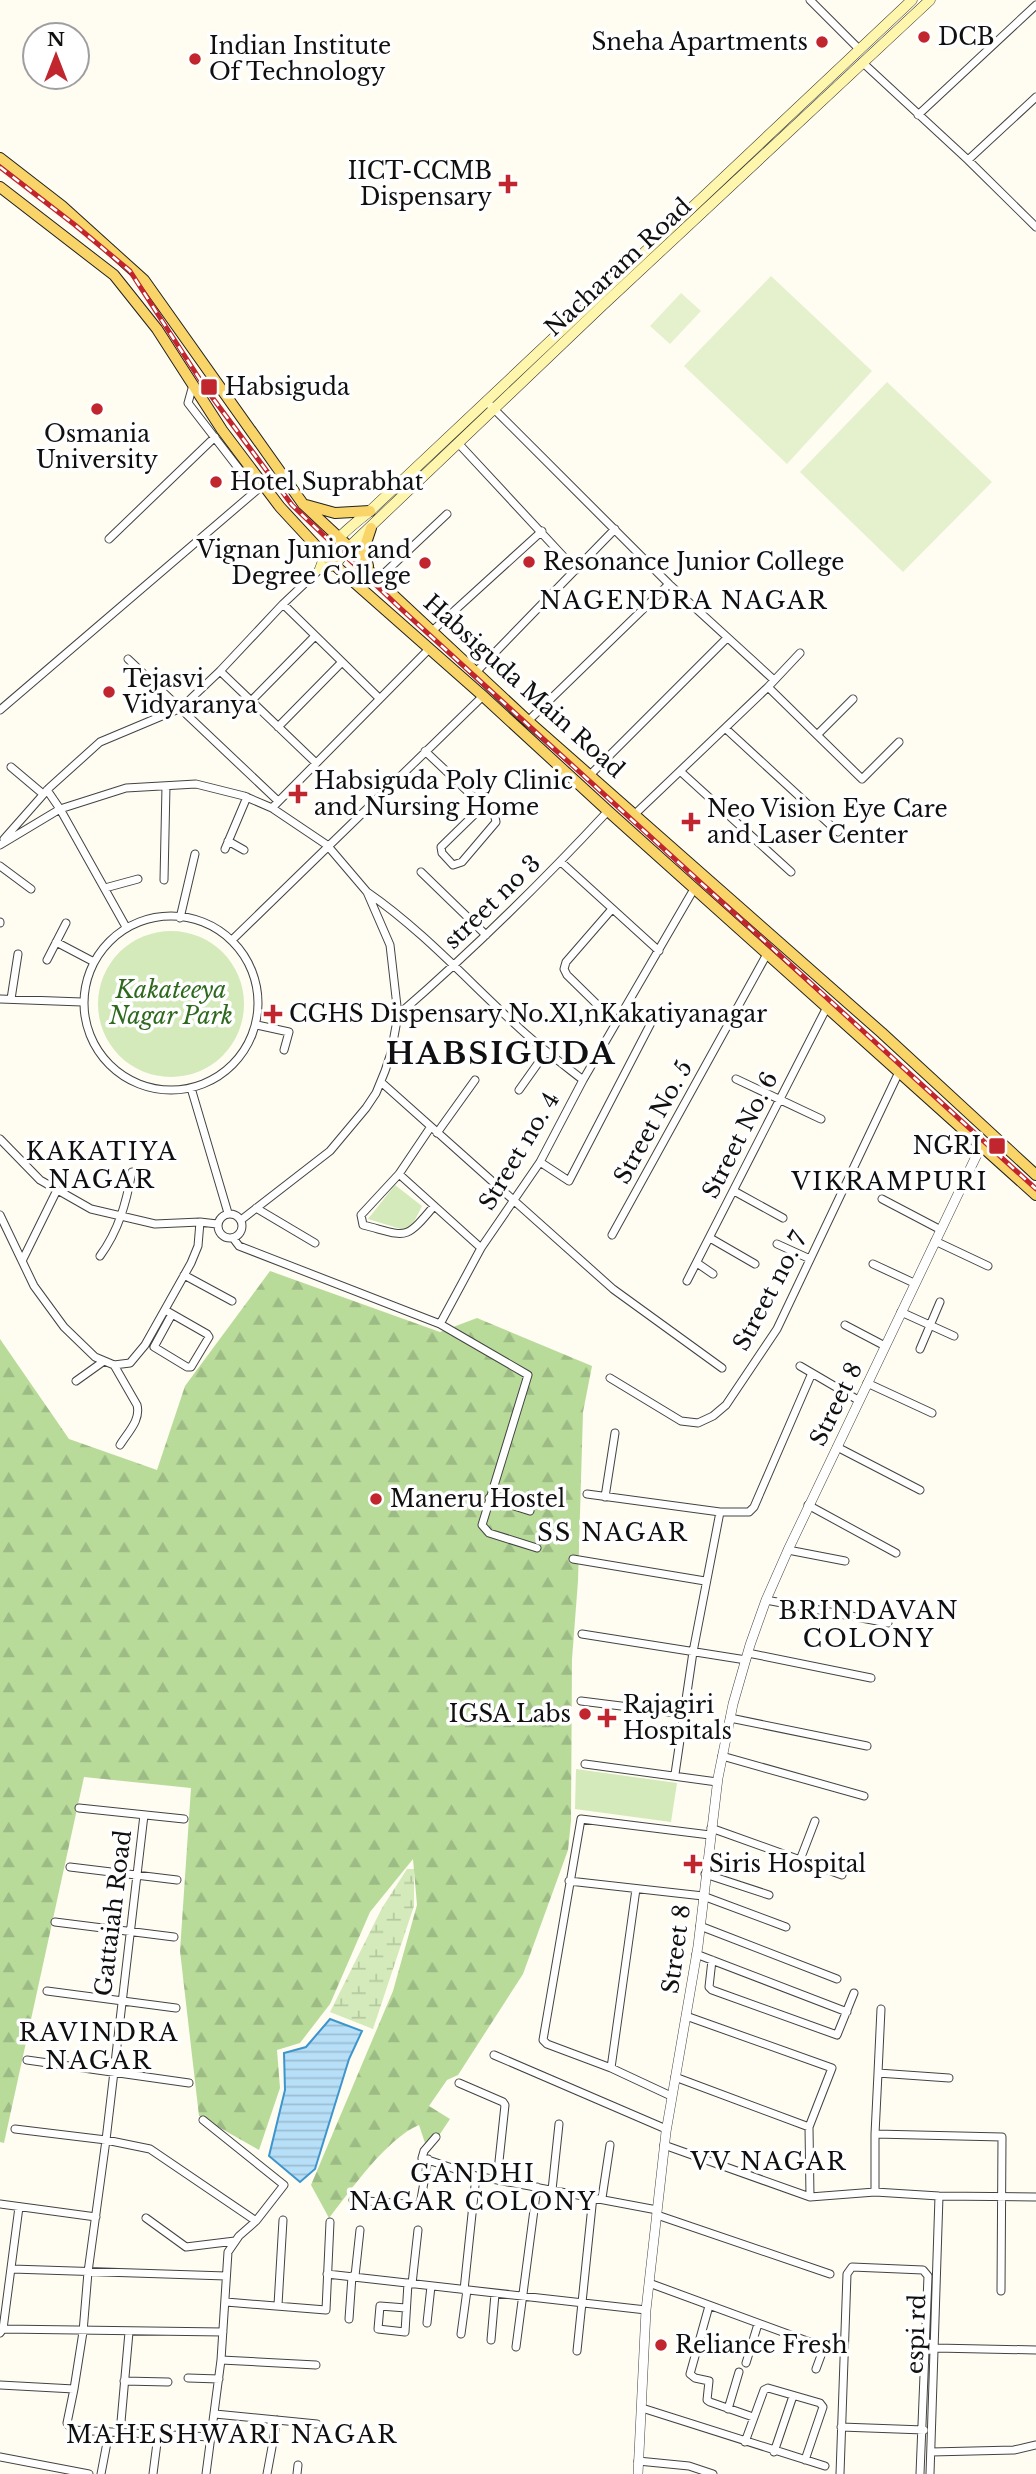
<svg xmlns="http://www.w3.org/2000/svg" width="1036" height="2474" font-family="'Libre Baskerville',serif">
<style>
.forest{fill:url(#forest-firs)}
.wetland{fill:url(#wetland-marsh)}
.park{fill:#d4eabb}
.pitch{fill:#e5f1cd}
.water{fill:url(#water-rules);stroke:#3d95ce;stroke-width:2}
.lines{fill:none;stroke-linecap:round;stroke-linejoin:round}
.minor-casing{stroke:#434343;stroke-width:9}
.tertiary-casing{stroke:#434343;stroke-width:10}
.secondary-casing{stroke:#323232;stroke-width:11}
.primary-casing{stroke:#212121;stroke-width:12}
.minor{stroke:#fff;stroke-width:7}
.tertiary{stroke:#fff;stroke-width:9}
.secondary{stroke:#fff6ad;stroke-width:10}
.primary{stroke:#f9d569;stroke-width:10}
.rail-casing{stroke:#c1262e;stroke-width:5}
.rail{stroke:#fff;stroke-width:2.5;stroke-dasharray:8;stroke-linecap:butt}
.poi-dot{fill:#c1262e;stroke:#fff;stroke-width:2.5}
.labels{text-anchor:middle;stroke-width:7;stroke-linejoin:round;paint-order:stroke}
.poi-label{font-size:23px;fill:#101010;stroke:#fff;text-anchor:start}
.street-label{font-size:23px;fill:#101010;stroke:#fff}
.park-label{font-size:23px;font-style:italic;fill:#2e691e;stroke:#fff}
.neighbourhood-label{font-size:24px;letter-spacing:2px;fill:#101010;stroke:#fff}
.district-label{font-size:30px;font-weight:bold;letter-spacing:2px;fill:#101010;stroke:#fff}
</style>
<defs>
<pattern id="forest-firs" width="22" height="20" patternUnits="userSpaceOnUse" patternTransform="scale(1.75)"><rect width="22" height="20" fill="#b8db9a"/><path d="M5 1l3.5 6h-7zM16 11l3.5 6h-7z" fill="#9dbb84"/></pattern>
<pattern id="wetland-marsh" width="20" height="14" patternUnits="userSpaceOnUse" patternTransform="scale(1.75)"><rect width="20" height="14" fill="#d4eabb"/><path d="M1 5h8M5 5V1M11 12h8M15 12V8" fill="none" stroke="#b5c8a0"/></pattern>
<pattern id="water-rules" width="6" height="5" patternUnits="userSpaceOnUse" patternTransform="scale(1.75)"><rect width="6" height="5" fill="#b7dff7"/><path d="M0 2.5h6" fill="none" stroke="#9cbed3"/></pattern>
</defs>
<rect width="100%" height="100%" fill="#fffcf2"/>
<path class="forest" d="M270 1271 440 1332 477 1318 592 1366 583 1412 578 1581 572 1659 571 1821 568 1850 523 1974 458 2075 447 2080 429 2106 450 2119 428 2152 419 2125C386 2139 351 2190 329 2218L311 2185 393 1991 417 1905 413 1859 370 1912 330 2004 300 2043 277 2050 280 2088 259 2150 199 2116 180 1951 191 1788 84 1777 4 2143 0 2142V1339L69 1439 157 1470 185 1386Z"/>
<path class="wetland" d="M407 1869H414V1906L373 2029 330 2012 382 1908Z"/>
<path class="park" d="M98 1004a73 73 0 1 1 146 0a73 73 0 1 1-146 0Z
M395 1185 422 1206 411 1228 404 1230 368 1219Z
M576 1769 677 1783 671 1822 575 1809Z"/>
<path class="pitch" d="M771 276 872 371 787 464 684 366Z
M681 293 701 311 670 344 650 326Z
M887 382 992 482 903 572 800 472Z"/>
<path class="water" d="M330 2019 362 2031 349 2059 315 2169 300 2182 269 2156 285 2090 284 2053 306 2047Z"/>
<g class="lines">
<g class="minor-casing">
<path id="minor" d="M810 0 859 49
M862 62 968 160 1036 227
M918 115 1036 5
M968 160 1036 97
M193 385 188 403 256 491
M486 401 669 584 774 680
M458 443 576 570
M109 539 215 437
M377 580 447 514
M283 604 379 698
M431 632 542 531
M128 659 278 801
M220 671 316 763
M476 672 615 529
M768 687 862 779 899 742
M251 701 315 636
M0 710 264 484
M528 721 669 584
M278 727 342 662
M725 728 838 832
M817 735 853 699
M425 751 483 806 441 847 442 853 453 865 462 862 496 822 494 812 483 806
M11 767 43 794
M680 771 791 872
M589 776 727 638
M47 790 60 809 126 927
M272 808 429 649
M635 814 768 687 800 653
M4 839 49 788 100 742 181 708 220 671 283 604 320 569
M228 841 244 850
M0 845 60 809 126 788 196 784 244 796 272 808 327 845 367 892 390 945 398 1015 391 1053 385 1071 376 1093 366 1108 330 1151 241 1220
M225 849 247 797
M561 862 659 951
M0 866 31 889
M421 872 486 935
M164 880 166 786
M105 888 138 879
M367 892C422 930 467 980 516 1025 537 1045 560 1062 583 1080
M612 909 566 962 564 969 567 975 616 1023
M84 1003a87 87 0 1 1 174 0a87 87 0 1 1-174 0Z
M180 918 195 854
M0 922V923
M232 940 483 696
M56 942 94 962
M47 960 66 923
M0 999 82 1002
M11 999 18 954
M398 1015C472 951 541 883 608 811
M257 1025 289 1032 284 1050
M736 1079 821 1119
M381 1082 613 1289 722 1368
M191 1088 228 1213
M519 1090 546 1052
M430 1128 399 1174 361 1215 363 1225C407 1236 404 1242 434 1206
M437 1133 475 1080
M0 1139 40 1180 91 1209 155 1224 200 1222 217 1224
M540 1162 569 1181 652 1021 627 1005
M399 1174 481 1248
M734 1191 783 1218
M882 1199 941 1230
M256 1208 315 1243
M218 1226a12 12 0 1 1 24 0a12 12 0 1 1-24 0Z
M0 1215 34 1286 64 1327 95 1357 114 1365 130 1363 145 1345 191 1263 198 1246 200 1222
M612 1235 767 954
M233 1238 239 1246 440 1324 528 1375 482 1525 489 1533 537 1548
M710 1238 755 1264
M935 1241 988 1266
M777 1244 810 1259
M100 1256C119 1230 126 1203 132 1172
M22 1261 57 1190
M697 1263 713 1274
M873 1264 914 1283
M184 1275 232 1301
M687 1281 827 1007
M165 1310 207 1334 209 1337 191 1367H187L154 1347 172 1314
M901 1312 954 1336
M440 1324 481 1248 540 1162 583 1080 694 889
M845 1325 885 1346
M920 1349 940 1302
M114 1365 137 1405C141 1420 128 1432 120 1445
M800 1366 812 1373
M610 1378 681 1421 698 1423 713 1416 726 1405 777 1329 899 1072
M76 1381 104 1361
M867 1383 932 1413
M837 1447 920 1490
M587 1494 720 1512H749L754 1507 812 1373 858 1400
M605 1497 615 1433
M489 1498 530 1511
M808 1505 896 1553
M788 1550 845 1561
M573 1559 705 1581
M766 1600 888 1623
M582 1634 746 1660
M748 1653 871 1678
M581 1701 685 1714
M730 1718 867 1746
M722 1756 864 1796
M585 1764 717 1782
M675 1774 693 1652 720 1512
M79 1808 184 1819
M711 1828 842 1875
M800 1860 815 1821
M70 1867 177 1880
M705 1874 769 1895
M569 1881 703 1896 786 1927
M55 1922 174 1937
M700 1926 837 1979
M696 1954 847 2012
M712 1960 709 1987 712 1990 837 2035 854 1993
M47 1991 176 2008
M881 2009 878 2073 949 2078
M494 2055 666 2129
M27 2060 189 2083
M611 2068 636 1889
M878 2073 875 2134 1002 2137 1001 2291
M675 2077 809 2127 832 2068 686 2016
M459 2083 503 2102 505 2105 497 2180
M671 2096 611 2068 547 2044 543 2040 581 1819 710 1835
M203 2120 284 2185 256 2221 239 2236 228 2252 221 2360 206 2474
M809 2127 810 2197
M15 2129 106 2140 150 2149 256 2221
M436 2137 424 2151 422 2158 476 2176 657 2210
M664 2145 810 2197 875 2192 939 2196 1036 2197
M552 2190 559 2124
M875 2192V2134
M602 2198 610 2145
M353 2200 420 2205 428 2159
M0 2204 96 2217
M657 2215 830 2274
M146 2218 186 2247 235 2241
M12 2269 226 2276
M327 2274 646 2310
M355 2276 360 2230
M649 2283 818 2345 823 2350 816 2369
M412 2284 418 2230
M464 2290 476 2176
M226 2302 326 2310 330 2222
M278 2305 283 2220
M709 2306 690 2374 695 2378 709 2381 707 2400 710 2402 753 2417
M406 2308 380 2306 378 2329 405 2332 408 2283
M349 2319 352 2276
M427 2323 431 2286
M3 2329 223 2332
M0 2333 3 2329 19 2207
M461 2334 467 2290
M491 2340 495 2294
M516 2347 537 2187
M935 2348 1036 2350
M577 2351 593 2196
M221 2360 316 2365
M746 2363 758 2324
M188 2378 219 2379
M124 2381 168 2382
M0 2385 74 2389 83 2332 88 2272 106 2140 144 1815
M74 2389 67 2423 72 2430 211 2437
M642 2408 825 2466
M728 2409 739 2372
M215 2414 317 2424
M841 2427 924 2430
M120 2433 129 2332
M745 2442 764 2390 768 2388 820 2403 823 2407 805 2460
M774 2452 793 2396
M931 2452 1014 2450 1036 2445
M0 2457 89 2474
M638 2461 689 2466 713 2474
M101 2474 109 2432
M153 2474 158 2435
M267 2474 277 2420
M297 2474 298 2465
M840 2474 847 2274 852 2267 923 2270 928 2276 920 2474
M930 2474 939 2196"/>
</g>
<g class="tertiary-casing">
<path id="tertiary" d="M638 2474 646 2310 666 2132 698 1946 718 1778 733 1704 750 1645 766 1600 788 1550 981 1146"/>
</g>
<g class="secondary-casing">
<path id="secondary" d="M320 569 335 565 349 547 602 306 930 0
M320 569C328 543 349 528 370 511L912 0"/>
</g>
<g class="primary-casing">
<path id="primary" d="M0 158 62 206 144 280 303 504 349 547 377 580 528 721 882 1033 1036 1175
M0 187 114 275 157 329 222 430 280 507 330 561 483 696 608 811 1036 1195
M306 505 335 513 370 511
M368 566 364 549 371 528"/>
</g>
<use href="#minor" class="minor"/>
<use href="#tertiary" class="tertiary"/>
<use href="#secondary" class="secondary"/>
<use href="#primary" class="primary"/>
<g class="rail-casing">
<path id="rail" d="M0 167 75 225 130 271 206 389 292 505 399 607 1036 1189"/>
</g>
<use href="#rail" class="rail"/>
</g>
<g class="poi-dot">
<circle cx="924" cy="37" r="7"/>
<circle cx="822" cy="42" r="7"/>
<circle cx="195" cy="59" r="7"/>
<path d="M504.5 173.5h7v7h7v7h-7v7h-7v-7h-7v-7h7z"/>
<rect x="200" y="378" width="18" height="18" rx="3.5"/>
<circle cx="97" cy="409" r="7"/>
<circle cx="216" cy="482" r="7"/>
<circle cx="529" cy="562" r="7"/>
<circle cx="425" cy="563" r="7"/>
<circle cx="109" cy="692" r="7"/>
<path d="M294.5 783.5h7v7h7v7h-7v7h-7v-7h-7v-7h7z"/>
<path d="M687.5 811.5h7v7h7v7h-7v7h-7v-7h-7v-7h7z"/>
<path d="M269.5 1003.5h7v7h7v7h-7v7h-7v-7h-7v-7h7z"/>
<rect x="988" y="1137" width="18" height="18" rx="3.5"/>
<circle cx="376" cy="1499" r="7"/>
<circle cx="585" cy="1714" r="7"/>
<path d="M603.5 1707.5h7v7h7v7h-7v7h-7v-7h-7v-7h7z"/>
<path d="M689.5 1853.5h7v7h7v7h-7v7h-7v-7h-7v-7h7z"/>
<circle cx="661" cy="2345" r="7"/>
</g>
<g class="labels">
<g class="poi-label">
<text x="938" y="45">DCB</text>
<text x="808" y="50" text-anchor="end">Sneha Apartments</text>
<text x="209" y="54">Indian Institute<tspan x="209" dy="26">Of Technology</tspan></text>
<text x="492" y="179" text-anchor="end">IICT-CCMB<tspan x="492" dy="26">Dispensary</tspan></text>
<text x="225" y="395">Habsiguda</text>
<text x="97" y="442" text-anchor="middle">Osmania<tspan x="97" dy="26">University</tspan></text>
<text x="230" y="490">Hotel Suprabhat</text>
<text x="411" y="558" text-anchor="end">Vignan Junior and<tspan x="411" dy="26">Degree College</tspan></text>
<text x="543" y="570">Resonance Junior College</text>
<text x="123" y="687">Tejasvi<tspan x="123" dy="26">Vidyaranya</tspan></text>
<text x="314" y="789">Habsiguda Poly Clinic<tspan x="314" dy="26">and Nursing Home</tspan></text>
<text x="707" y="817">Neo Vision Eye Care<tspan x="707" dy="26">and Laser Center</tspan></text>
<text x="289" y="1022">CGHS Dispensary No.XI,nKakatiyanagar</text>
<text x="981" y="1154" text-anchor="end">NGRI</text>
<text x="390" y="1507">Maneru Hostel</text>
<text x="623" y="1713">Rajagiri<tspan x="623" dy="26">Hospitals</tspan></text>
<text x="571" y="1722" text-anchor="end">IGSA Labs</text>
<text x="709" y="1872">Siris Hospital</text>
<text x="675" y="2353">Reliance Fresh</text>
</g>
<g class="street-label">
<text transform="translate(618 267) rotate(-43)" y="8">Nacharam Road</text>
<text transform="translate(524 686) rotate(42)" y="8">Habsiguda Main Road</text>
<text transform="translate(492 902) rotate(-44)" y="8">street no 3</text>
<text transform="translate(653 1122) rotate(-61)" y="8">Street No. 5</text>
<text transform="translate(740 1135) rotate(-63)" y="8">Street No. 6</text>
<text transform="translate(519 1151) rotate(-59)" y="8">Street no. 4</text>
<text transform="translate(770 1291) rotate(-62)" y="8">Street no. 7</text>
<text transform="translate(836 1404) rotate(-64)" y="8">Street 8</text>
<text transform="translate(113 1913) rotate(-83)" y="8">Gattaiah Road</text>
<text transform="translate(676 1949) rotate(-82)" y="8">Street 8</text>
<text transform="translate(916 2334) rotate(-88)" y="8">espi rd</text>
</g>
<g class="park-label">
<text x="171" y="998">Kakateeya<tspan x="171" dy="26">Nagar Park</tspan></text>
</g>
<g class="neighbourhood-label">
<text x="684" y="609">NAGENDRA NAGAR</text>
<text x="102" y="1160">KAKATIYA<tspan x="102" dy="28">NAGAR</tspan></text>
<text x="890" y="1190">VIKRAMPURI</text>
<text x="613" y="1541">SS NAGAR</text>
<text x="869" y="1619">BRINDAVAN<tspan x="869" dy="28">COLONY</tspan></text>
<text x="99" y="2041">RAVINDRA<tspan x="99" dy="28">NAGAR</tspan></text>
<text x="769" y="2170">VV NAGAR</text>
<text x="473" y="2182">GANDHI<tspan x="473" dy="28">NAGAR COLONY</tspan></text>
<text x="232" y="2443">MAHESHWARI NAGAR</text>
</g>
<g class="district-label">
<text x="501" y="1064">HABSIGUDA</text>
</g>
</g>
<g transform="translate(56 56)"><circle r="33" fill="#ffffff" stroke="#9f9f9f" stroke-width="2"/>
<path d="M0-5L12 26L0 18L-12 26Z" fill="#c1262e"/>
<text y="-10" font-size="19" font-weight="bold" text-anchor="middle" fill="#101010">N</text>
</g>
</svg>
